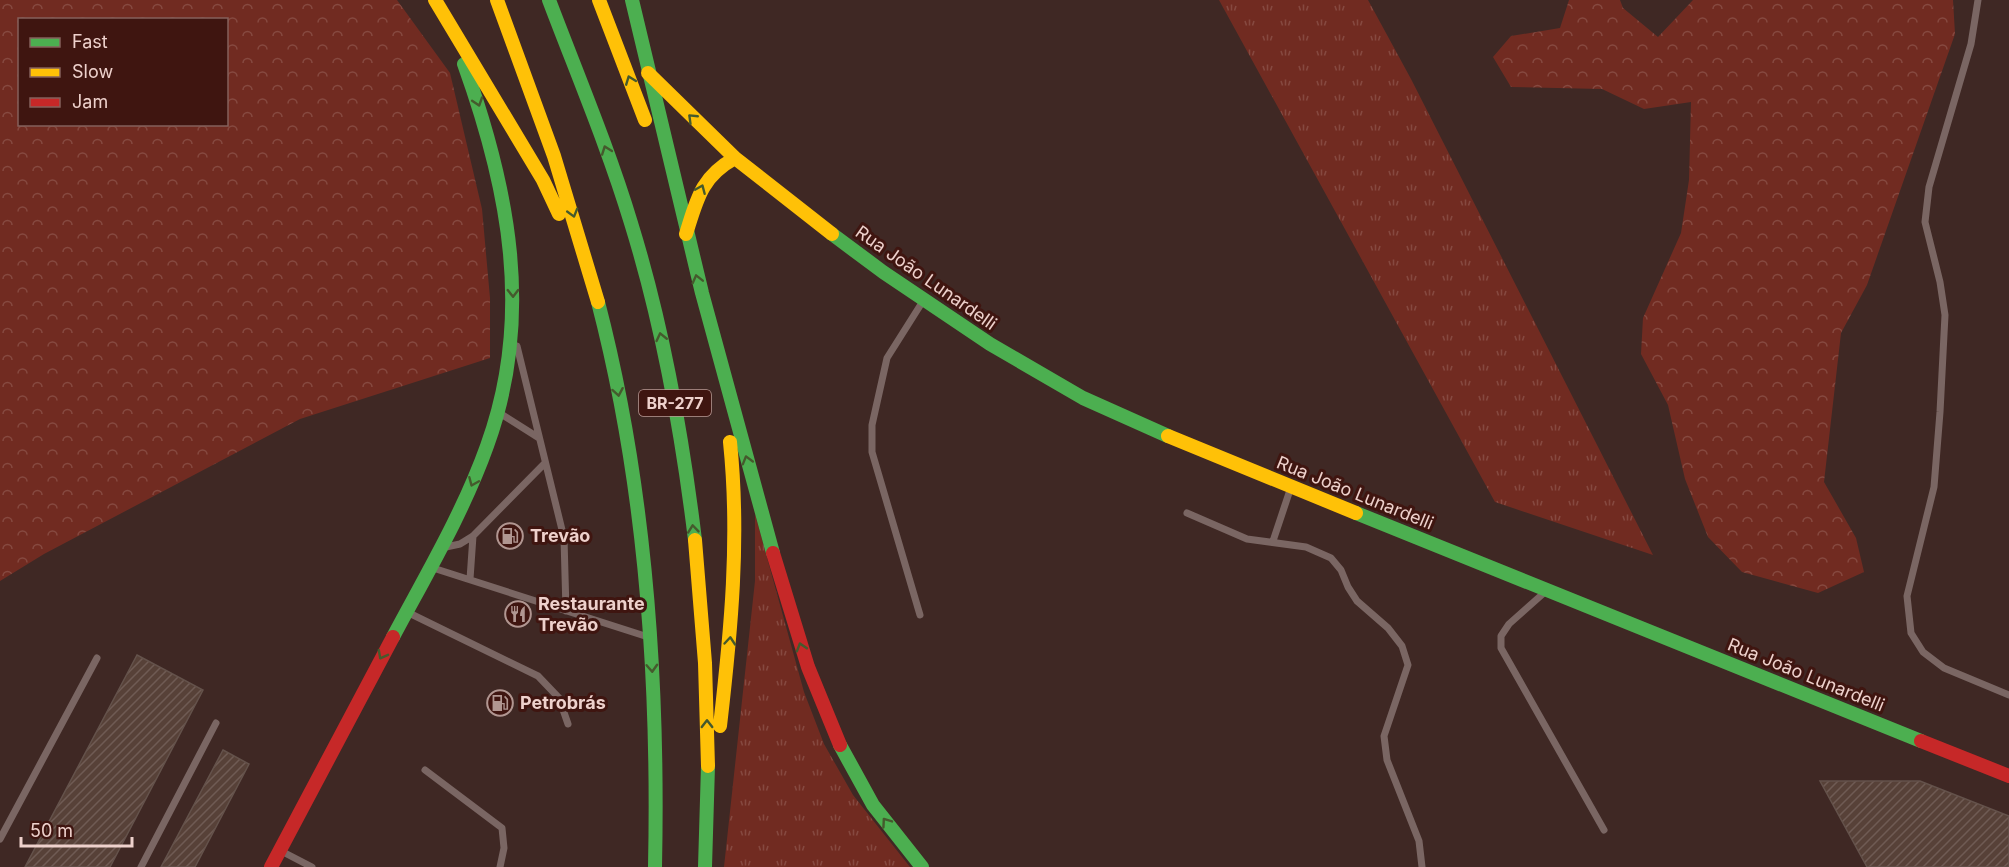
<svg xmlns="http://www.w3.org/2000/svg" width="2009" height="867" font-family="Inter,sans-serif">
<style>
.grass{fill:url(#grass-tufts)}
.forest{fill:url(#forest-crowns);fill-rule:evenodd}
.building{fill:url(#building-hatch);stroke:#64524b;stroke-width:1.5}
.lines{fill:none;stroke-linecap:round;stroke-linejoin:round}
.lane{stroke:#7a6663;stroke-width:7}
.fast{stroke:#4caf50;stroke-width:14}
.slow{stroke:#ffc107;stroke-width:14}
.jam{stroke:#c62828;stroke-width:14}
.oneway{stroke:#455a2d}
.labels{text-anchor:middle;stroke-width:6;stroke-linejoin:round;paint-order:stroke}
.shield{fill:#3f1510;stroke:#ba9994;stroke-width:1.5}
.shield-label{font-size:16px;font-weight:bold;fill:#eed1cc}
.street-label{font-size:18px;fill:#eed1cc;stroke:#3f1510}
.poi-label{font-size:18px;font-weight:bold;fill:#eed1cc;stroke:#3f1510;text-anchor:start}
</style>
<defs>
<pattern id="grass-tufts" width="24" height="20" patternUnits="userSpaceOnUse" patternTransform="scale(1.5)"><rect width="24" height="20" fill="#712b21"/><path d="M3 7l-1-3M5 7V3M7 7l1-3M15 17l-1-3M17 17v-4M19 17l1-3" fill="none" stroke="#864940"/></pattern>
<pattern id="forest-crowns" width="20" height="18" patternUnits="userSpaceOnUse" patternTransform="scale(1.5)"><rect width="20" height="18" fill="#712b21"/><path d="M2 6a3 3 0 1 1 6 0M12 15a3 3 0 1 1 6 0" fill="none" stroke="#864940"/></pattern>
<pattern id="building-hatch" width="6" height="6" patternUnits="userSpaceOnUse" patternTransform="scale(1.5)"><rect width="6" height="6" fill="#574138"/><path d="M-1 1l2-2M0 6l6-6M5 7l2-2" fill="none" stroke="#6f5b54"/></pattern>
</defs>
<rect width="100%" height="100%" fill="#3f2824"/>
<path class="grass" d="M1219 0H1368L1411 79 1653 555 1495 502Z
M755 514 804 692 824 744 853 795 910 867H724L755 581Z"/>
<path class="forest" d="M0 0H397L450 73 482 209 490 298V358L300 419 44 554 0 581ZM20 20H226V124H20Z
M1569 0H1620L1623 8 1658 37 1693 0H1953L1955 34 1867 285 1841 333 1824 482 1856 538 1864 572 1818 593 1742 572 1708 537 1685 479 1668 405 1641 354 1643 318 1681 233 1689 180 1691 102 1644 109 1602 89 1511 87 1493 57 1511 36 1560 28Z"/>
<path class="building" d="M137 655 203 690 110 867H25Z
M223 750 249 764 195 867H161Z
M1820 781H1920L2009 816V867H1867Z"/>
<g class="lines">
<path class="lane" d="M1978 0 1971 44 1929 187 1925 222 1940 282 1945 315 1940 412 1934 487 1907 596 1911 633 1923 652 1944 668 2009 695
M517 346 564 538 566 611
M501 414 539 438
M1187 513 1247 539 1306 547 1331 558 1341 570 1348 587 1357 601 1388 628 1402 646 1408 665 1384 736 1387 760 1419 841 1422 867
M1273 541 1290 490
M446 547 460 544 473 536 545 463
M433 568 645 636
M470 579 473 536
M1545 592 1509 624 1501 636V648L1604 830
M409 613 538 676 559 698 568 724
M920 615 872 452V425L887 358 923 301
M425 770 502 828 504 848 500 867
M0 839 97 658
M283 852 312 867
M141 867 216 723"/>
<path class="fast" d="M549 0C577 74 608 147 631 223 663 326 682 433 695 540
M632 0 702 293 773 553
M832 234 883 272 990 344 1083 398 1168 436
M598 302C646 486 659 678 655 867
M1356 513 1921 741
M393 637C426 575 463 513 487 446 534 317 509 189 464 64
M840 745 873 805 922 867
M705 867 708 766"/>
<path class="slow" d="M435 0 543 180 559 214
M497 0 554 156 598 302
M599 0 645 120
M648 73 735 158 832 234
M686 234C697 199 701 177 735 158
M1168 436 1356 513
M695 540 705 663 708 766
M720 726C731 631 740 538 730 442"/>
<path class="jam" d="M773 553 808 667 840 745
M1921 741 2009 776
M271 867 393 637"/>
</g>
<defs><path id="oneway-chevron" d="M-2-3.5L2.5 0L-2 3.5" fill="none" stroke-width="1.6" stroke-linecap="round" stroke-linejoin="round" transform="scale(1.5)"/></defs>
<g class="oneway">
<use href="#oneway-chevron" transform="translate(630 80) rotate(-111)"/>
<use href="#oneway-chevron" transform="translate(478 102) rotate(72)"/>
<use href="#oneway-chevron" transform="translate(692 118) rotate(-136)"/>
<use href="#oneway-chevron" transform="translate(606 150) rotate(-110)"/>
<use href="#oneway-chevron" transform="translate(701 189) rotate(-67)"/>
<use href="#oneway-chevron" transform="translate(573 213) rotate(74)"/>
<use href="#oneway-chevron" transform="translate(697 279) rotate(-104)"/>
<use href="#oneway-chevron" transform="translate(513 293) rotate(89)"/>
<use href="#oneway-chevron" transform="translate(661 337) rotate(-103)"/>
<use href="#oneway-chevron" transform="translate(618 392) rotate(80)"/>
<use href="#oneway-chevron" transform="translate(747 460) rotate(-106)"/>
<use href="#oneway-chevron" transform="translate(473 482) rotate(113)"/>
<use href="#oneway-chevron" transform="translate(693 529) rotate(-96)"/>
<use href="#oneway-chevron" transform="translate(730 641) rotate(-85)"/>
<use href="#oneway-chevron" transform="translate(801 647) rotate(-107)"/>
<use href="#oneway-chevron" transform="translate(382 655) rotate(118)"/>
<use href="#oneway-chevron" transform="translate(652 668) rotate(87)"/>
<use href="#oneway-chevron" transform="translate(707 724) rotate(-90)"/>
<use href="#oneway-chevron" transform="translate(886 822) rotate(-125)"/>
</g>
<defs>
<g id="fuel-ring" transform="scale(1.35)"><circle r="9.5" fill="#3f1510" stroke="#b19691" stroke-width="1.5"/><path d="M-5.5-6h7V0h2V4h1.3V-2.5L3-4.5l.8-.8L6-3V5H2.5V1h-1V6h-7ZM-4.2-4.7v3.2H.2V-4.7Z" fill="#b19691"/></g>
<g id="restaurant-ring" transform="scale(1.35)"><circle r="9.5" fill="#3f1510" stroke="#b19691" stroke-width="1.5"/><path d="M-5-6h1v4h1v-4h1v4h1v-4h1v5L-1.5 .5V6h-2V.5L-5-1ZM5-6V6H3V1.5H1.5Q1.5-4 5-6Z" fill="#b19691"/></g>
</defs>
<g fill-rule="evenodd">
<use href="#fuel-ring" x="510" y="536"/>
<use href="#restaurant-ring" x="518" y="614"/>
<use href="#fuel-ring" x="500" y="703"/>
</g>
<g class="labels">
<rect class="shield" x="639" y="390" width="72" height="26" rx="4.5"/>
<g class="shield-label">
<text x="675" y="409">BR-277</text>
</g>
<g class="street-label">
<text transform="translate(926 278) rotate(35)" y="6">Rua João Lunardelli</text>
<text transform="translate(1355 493) rotate(22)" y="6">Rua João Lunardelli</text>
<text transform="translate(1806 675) rotate(22)" y="6">Rua João Lunardelli</text>
</g>
<g class="poi-label">
<text x="530" y="542">Trevão</text>
<text x="538" y="610">Restaurante<tspan x="538" dy="21">Trevão</tspan></text>
<text x="520" y="709">Petrobrás</text>
</g>
</g>
<rect x="18" y="18" width="210" height="108" fill="#3f1510" stroke="#85605b" stroke-width="1.5"/>
<rect x="30" y="38" width="30" height="9" fill="#4caf50" stroke="#85605b" stroke-width="1.5"/>
<text x="72" y="48" font-size="18" fill="#eed1cc">Fast</text>
<rect x="30" y="68" width="30" height="9" fill="#ffc107" stroke="#85605b" stroke-width="1.5"/>
<text x="72" y="78" font-size="18" fill="#eed1cc">Slow</text>
<rect x="30" y="98" width="30" height="9" fill="#c62828" stroke="#85605b" stroke-width="1.5"/>
<text x="72" y="108" font-size="18" fill="#eed1cc">Jam</text>
<path d="M21 837v9h111v-9" fill="none" stroke="#eed1cc" stroke-width="3"/>
<text x="30" y="837" font-size="18" fill="#eed1cc" stroke="#3f1510" stroke-width="4.5" paint-order="stroke">50 m</text>
</svg>
